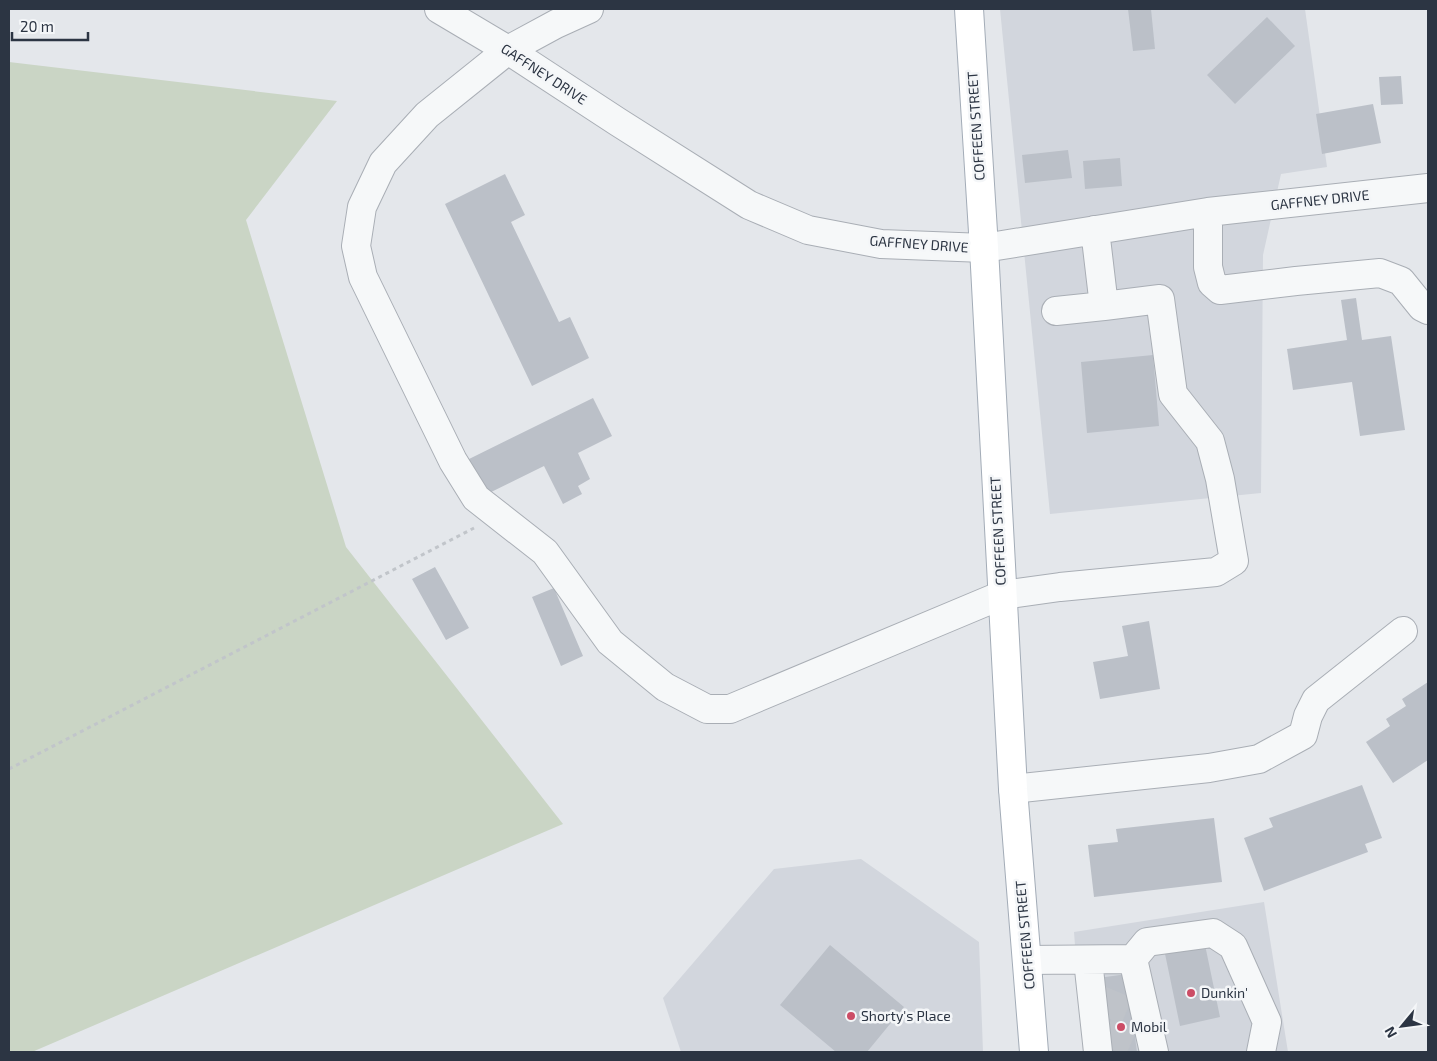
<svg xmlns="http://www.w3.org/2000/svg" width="1437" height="1061" font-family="'Exo 2',sans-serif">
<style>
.built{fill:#d2d6dd}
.green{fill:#cad5c5}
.building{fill:#bbc0c8}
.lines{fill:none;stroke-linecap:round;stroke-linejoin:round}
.minor-tunnel{stroke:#bfc3c9;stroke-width:28;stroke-dasharray:28 14;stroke-linecap:butt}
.minor-casing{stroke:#a9aeb5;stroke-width:30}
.major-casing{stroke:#a3acb7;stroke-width:30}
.path{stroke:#c1c5ca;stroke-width:3;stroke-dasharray:4 4;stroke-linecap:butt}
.minor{stroke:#f6f8f9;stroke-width:28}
.major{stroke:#fff;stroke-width:28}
.poi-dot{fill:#cc4d66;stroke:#f4f6f8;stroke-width:2}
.labels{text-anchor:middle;stroke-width:5;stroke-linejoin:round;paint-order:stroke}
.street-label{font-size:14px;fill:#2c3543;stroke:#f4f6f8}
.poi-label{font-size:14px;fill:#2c3543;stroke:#f4f6f8;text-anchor:start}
</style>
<rect width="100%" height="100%" fill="#e4e7eb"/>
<path class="built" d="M1000 9H1305L1327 167 1281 174 1263 255 1261 493 1050 514Z
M861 859 979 942 983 1052H681L663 998 774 869Z
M1264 902 1288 1052H1083L1074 932Z"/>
<path class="green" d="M9 62 337 101 246 220 346 547 563 824 32 1052H9Z"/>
<path class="building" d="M1128 9H1151L1155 49 1133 51Z
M1267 17 1295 46 1235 104 1207 75Z
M1401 76 1403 104 1381 105 1379 77Z
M1373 104 1381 143 1322 154 1316 114Z
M1068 150 1072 178 1025 183 1022 155Z
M1120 158 1122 186 1085 189 1083 161Z
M505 174 525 215 511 222 559 322 570 317 589 358 532 386 445 204Z
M1356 298 1362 340 1391 336 1405 430 1360 436 1352 382 1293 390 1287 349 1347 340 1341 300Z
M1153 355 1159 426 1087 433 1081 362Z
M593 398 612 436 578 453 590 479 578 486 582 494 563 504 544 466 483 496 465 461Z
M435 567 469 628 446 640 412 579Z
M554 588 583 656 561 666 532 597Z
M1149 621 1160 689 1100 699 1093 662 1128 656 1122 626Z
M1428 682V760L1393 783 1366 742 1390 726 1386 719 1406 706 1402 699Z
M1362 785 1382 838 1365 844 1368 852 1264 891 1244 838 1273 827 1269 818Z
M1214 818 1222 882 1094 897 1088 845 1118 842 1116 829Z
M1204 940 1220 1017 1180 1026 1164 949Z
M830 945 904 1007 867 1052H836L780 1005Z
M1127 974 1137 1052H1109L1098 978Z"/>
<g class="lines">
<path class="minor-tunnel" d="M1101 1000 1132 1013
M1106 1031 1137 1045"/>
<g class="minor-casing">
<path id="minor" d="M439 9 508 50 618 122 749 205 808 230 881 244 984 248 1208 212 1428 188
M589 9 556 24 508 50 427 115 383 163 362 207 356 246 363 277 453 461 476 498 545 552 610 642 665 687 707 709H730L1002 595 1060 587 1216 572 1234 561 1220 479 1210 441 1173 394 1160 299 1104 306 1095 230
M1208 212V267L1212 283 1220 290 1296 281 1380 273 1401 281 1422 307 1428 310
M1056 311 1104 306
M1013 789 1209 768 1259 759 1303 735 1308 716 1316 700 1403 631
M1133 959 1147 942 1213 933 1233 946 1267 1022 1261 1052
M1027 960 1133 959 1154 1052
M1088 960 1098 1052"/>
</g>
<g class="major-casing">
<path id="major" d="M969 9 984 248 1013 789 1034 1052"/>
</g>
<path class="path" d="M9 769 474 528"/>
<use href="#minor" class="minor"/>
<use href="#major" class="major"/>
</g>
<g class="poi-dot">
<circle cx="1191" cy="993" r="5"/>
<circle cx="851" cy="1016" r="5"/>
<circle cx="1121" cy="1027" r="5"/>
</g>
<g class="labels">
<g class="street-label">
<text transform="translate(544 74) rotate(33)" y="5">GAFFNEY DRIVE</text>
<text transform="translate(976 126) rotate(-94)" y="5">COFFEEN STREET</text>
<text transform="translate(1320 200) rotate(-6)" y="5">GAFFNEY DRIVE</text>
<text transform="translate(919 244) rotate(4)" y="5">GAFFNEY DRIVE</text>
<text transform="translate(998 531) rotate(-93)" y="5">COFFEEN STREET</text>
<text transform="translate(1025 935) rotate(-95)" y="5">COFFEEN STREET</text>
</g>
<g class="poi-label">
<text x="1201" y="998">Dunkin'</text>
<text x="861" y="1021">Shorty's Place</text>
<text x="1131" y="1032">Mobil</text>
</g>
</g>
<rect width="1437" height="1061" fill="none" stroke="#2c3543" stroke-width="20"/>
<g transform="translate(1402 1026) rotate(241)" stroke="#f4f6f8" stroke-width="4" paint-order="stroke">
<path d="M0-4L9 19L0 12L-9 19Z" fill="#2c3543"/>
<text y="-8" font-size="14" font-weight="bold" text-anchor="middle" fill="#2c3543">N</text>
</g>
<path d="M12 32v8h76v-8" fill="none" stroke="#2c3543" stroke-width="2.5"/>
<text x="20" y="32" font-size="15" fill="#2c3543" stroke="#f4f6f8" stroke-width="4" paint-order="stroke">20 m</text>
</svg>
